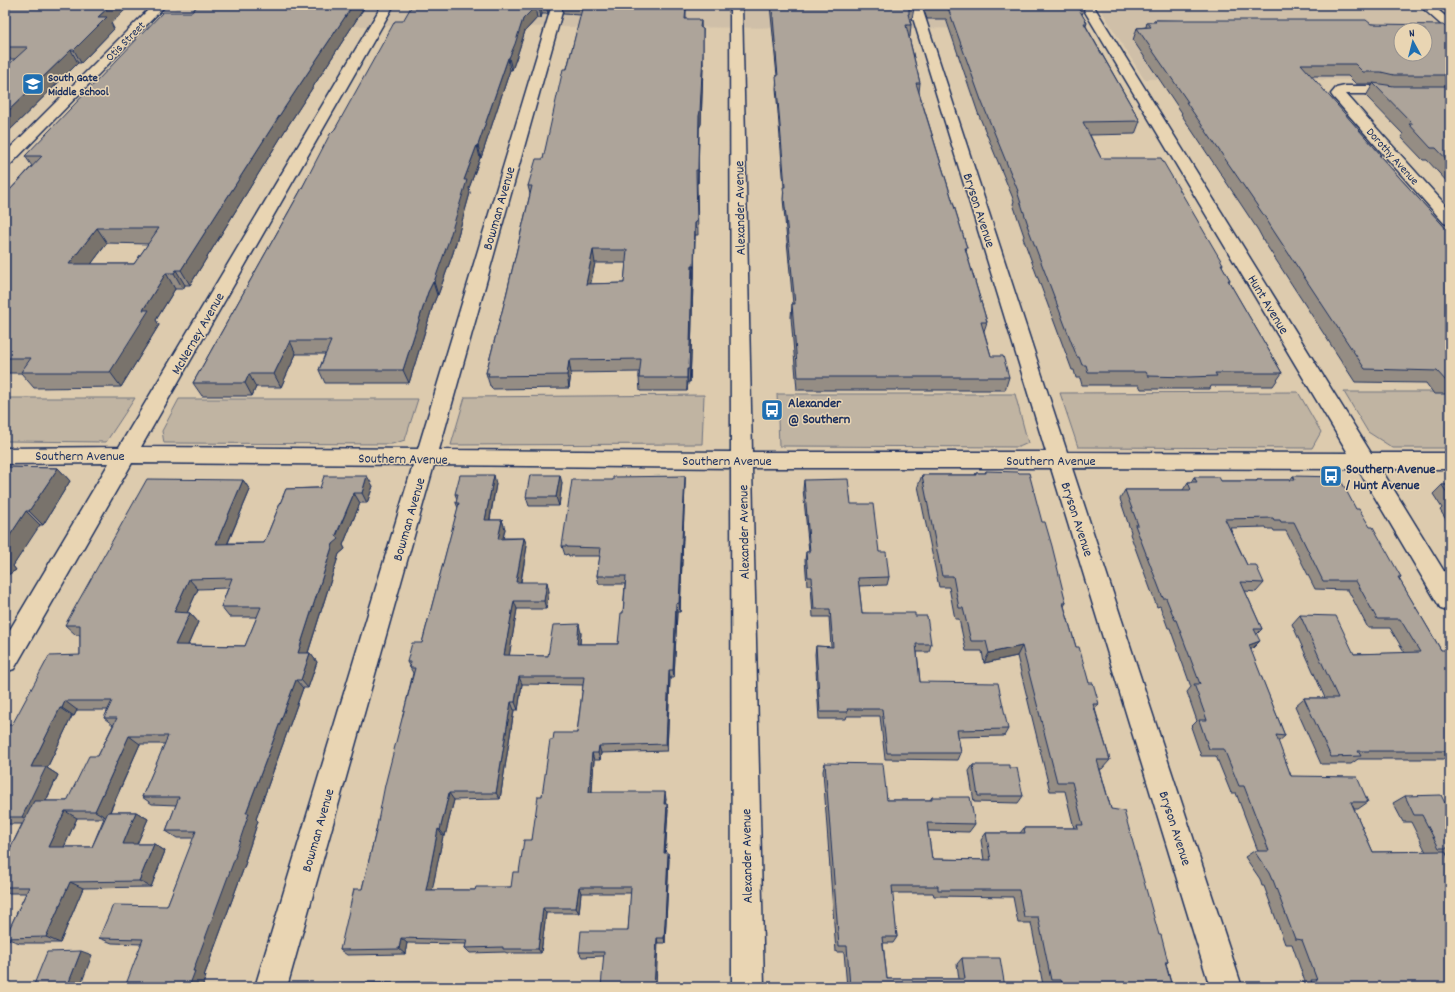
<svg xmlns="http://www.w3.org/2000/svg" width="1455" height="992" font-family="Dekko,sans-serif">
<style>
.built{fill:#cfbfa8;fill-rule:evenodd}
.green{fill:#c0b4a2;stroke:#6e7280}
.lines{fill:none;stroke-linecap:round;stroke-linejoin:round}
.minor-casing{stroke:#1b2f5e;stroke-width:3}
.major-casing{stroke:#1b2f5e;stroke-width:3}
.minor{fill:#e9d5b3;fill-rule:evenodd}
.major{fill:#e9d5b3;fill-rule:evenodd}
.wall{fill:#958d84;stroke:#1b2f5e;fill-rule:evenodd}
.shaded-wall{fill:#79736c;stroke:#1b2f5e}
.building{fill:#ada49a;stroke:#1b2f5e;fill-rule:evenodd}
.labels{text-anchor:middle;stroke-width:3;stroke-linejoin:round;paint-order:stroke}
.far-street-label{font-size:12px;fill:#1b2f5e;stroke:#e9d5b3}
.far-poi-label{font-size:12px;font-weight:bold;fill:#1b2f5e;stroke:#e9d5b3;text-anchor:start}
.street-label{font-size:14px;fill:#1b2f5e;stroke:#e9d5b3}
.poi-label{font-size:14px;font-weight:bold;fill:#1b2f5e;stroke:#e9d5b3;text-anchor:start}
</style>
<rect width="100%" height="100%" fill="#ddcbae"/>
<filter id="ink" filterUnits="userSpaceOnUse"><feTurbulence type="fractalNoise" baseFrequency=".025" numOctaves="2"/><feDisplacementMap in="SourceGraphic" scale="8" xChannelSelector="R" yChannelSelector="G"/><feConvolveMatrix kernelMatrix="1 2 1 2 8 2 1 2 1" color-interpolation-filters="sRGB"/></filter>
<g filter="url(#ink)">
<path class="built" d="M179 5H1072L1087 29 160 25Z
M1098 5H1415L1450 35V80L1144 79ZM1401 30H1425V54H1401Z"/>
<path class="green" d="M1298 392 1321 432 1312 448 1078 447 1060 393Z
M1344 392H1450V448H1393L1368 432Z
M777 394H1015L1028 443 1019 447 779 446Z
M704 395 702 444 451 445 465 397Z
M5 398H135L106 442 5 441Z
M179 399H418L405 440 392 444 164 443 162 431Z"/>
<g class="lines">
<g class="minor-casing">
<path id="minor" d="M382 5H394L141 447 418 449 552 5H564L439 450 731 452 730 5H742L752 452H1046L909 5H921L1067 452 1348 453 1081 5H1093L1371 453H1450V469H1381L1450 581V612L1441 609 1358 469 1072 468 1242 987H1210L1051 468H752L764 987H732L731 468 434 465 287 987H255L413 465 132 463 14 669 5 672V638L109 463 5 464V448L119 447Z
M1419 5H1432L1450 20V30L1446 29Z
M1345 86H1374L1387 89 1450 88V96L1387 97 1374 94H1346L1450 210V225L1444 223 1333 97 1331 94 1336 88Z"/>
</g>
<g class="major-casing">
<path id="major" d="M153 5H166L10 165 5 167V153Z"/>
</g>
<use href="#minor" class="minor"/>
<use href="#major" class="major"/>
</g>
<path class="wall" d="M5 5H127L128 7 111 23 114 29 81 63H78L5 135V68L15 59H5Z
M198 5H366L289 124 190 285H185L183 289H175L156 320 159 325 121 387 34 388 21 373H5V191H9L32 166 25 156 192 12ZM107 243 148 244 134 264H91Z
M504 5H551L548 14H542L541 18H537L525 31 517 56 512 70H510L481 158H480L469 188 470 193 453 253 438 295H437L433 305 409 383H325L319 370 325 354H296L281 387H256L252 396H202L193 383 335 129 403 21 456 7H503Z
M562 5H609V7L686 8V19L701 21 703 66 701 124 699 128 698 183H697L698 235H695L694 279H693L691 357 690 382H688L687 391H640L639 378V372L571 373 569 388 492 389 491 386H490L486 373 505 300 530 194 528 186 543 159 581 15 563 14ZM595 263H626L624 283 590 284Z
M770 5H913L914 8 912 19H910L911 25 910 37H909L920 83 919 92 967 248 966 251 987 322 984 331 991 356 1009 377 1005 390H797L791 317 792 304H793L783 199 784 187 776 88 777 76Z
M922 5H1084L1085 6 1082 15 1087 23 1086 26 1140 121 1135 134 1090 135 1101 158 1223 264 1222 266 1230 280 1229 282 1282 373 1273 386H1211L1210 389H1141L1139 385H1082L1080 378H1076L1074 370H1072L1023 238 1024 236 1013 204 1014 201 978 113 946 19H927Z
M1154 20 1371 24 1450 31V185L1427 160H1423L1401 137 1403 134 1366 96 1373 84H1356L1348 76H1311L1381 155 1380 156 1450 233V394H1434L1426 383 1355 382 1265 243 1258 230 1181 114 1182 113 1133 40 1137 28 1146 27 1147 22H1153Z
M5 467 58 468 70 481 43 525H40L37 528 13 566 16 570 6 576Z
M986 471 1042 522 1066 603 1064 606 1076 647 1089 683 1099 704 1095 709 1110 760 1102 769H1100L1111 809 1168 962 1166 963 1172 987H1054V985H1043L1031 923H1018L1013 897 934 896 933 893H892L897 937 893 943H883L887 979H959L957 964 962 958 1005 987H847L844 952H836L823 771 825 763 887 800H930L932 797 975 824 969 832 928 831 932 859 984 860 981 840 986 833H1020L1024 828H1074L1065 791H1050L1017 656 984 663 982 651H966L959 619H955L949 587H939L918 486 922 475H975L976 473H985Z
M685 476V485L680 612H677L674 678H670L667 751 601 753 600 760H594L592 792 666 799 665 804 668 810 665 853 669 859 665 943H658L603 956 582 957 579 952 628 931 631 893H581L579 913H546L541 953H507L505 952 470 953 465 948 466 944 407 943 405 954 347 955 340 950 362 889 376 831 413 673 407 662 422 643 458 508 456 503 457 499 455 494 496 484 490 520H502L505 529 503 538H524L527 546 521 582 549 591 546 609H517L509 656H548L581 633 580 644H618L623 613 625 584H599L597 576 600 556H569L568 554 565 555 562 546 613 480ZM522 684 583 685 577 733 553 740 542 796 532 840 519 872 511 887 475 890H432L443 836H445L454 800 500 799 514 710H518Z
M1293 476 1356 509 1401 577 1399 579 1441 650 1450 658V768L1445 759H1358L1351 764H1321L1295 706 1304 698H1325L1292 624 1300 615 1354 654 1405 653 1390 628H1368L1348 590 1315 589 1286 531H1274L1273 529H1267L1266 527 1230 528 1247 565 1264 583 1256 592 1245 591 1262 629 1257 634 1252 649H1250L1285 736 1278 742 1291 776 1368 802 1358 809H1354L1373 852H1426L1411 822H1403L1393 803 1405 796 1447 807H1450V854H1446L1450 862V987H1301L1300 984 1305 982 1292 944H1285L1264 886H1262L1260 879 1245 857 1254 851H1258L1236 793H1231L1216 756H1201L1191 727 1197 721 1187 692 1191 687 1170 628H1168L1160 606 1157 607 1130 534 1131 532 1120 499 1125 490H1183L1188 482H1191L1194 477 1221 481H1256L1257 480H1290Z
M243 480 250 490 228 543H264L286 489 373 486 367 503H360L343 545 345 549 339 554 308 653H310L317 662 308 688H303L256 819 258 821 245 861 246 862 204 976H206L202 987 141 944 112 943 99 938 167 906 194 838H177L166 831 176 805 152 804 142 797 165 744H140L110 812H136L148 819 137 844H154L165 851 151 887 83 888 60 943H20L5 938 26 893H5V855H7L22 824H5V730L12 725 80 655V635H76L65 625ZM228 588 221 607 229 617H257L245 646 188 645 198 622 190 613H187L198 589ZM77 710H108L104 718 113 725 98 756 67 801H46L58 775 47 768 72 716H74ZM77 818H104L92 847H64Z
M804 480 851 504 879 552 889 577 887 585 859 586 862 613 915 616 931 644 929 652H917L920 682 1008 729 1004 736 958 737 961 753 958 760 885 759 880 716H847L846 719H819L815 654 816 646 831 647 829 617H813L811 585H807L805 560 806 552H809L803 489Z
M562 483 559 506H529L526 497Z
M1442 485H1450V526L1440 510 1442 508 1433 494Z
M973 765 1009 768 1023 796 1018 803 974 802 969 771Z"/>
<path class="shaded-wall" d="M111 5H127L128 7 111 23 114 29 81 63 74 50 98 17Z
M353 5H366L289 124 190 285 181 270 283 110Z
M449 5H457L451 19 448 7Z
M540 5H541L542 14 541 18 539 7Z
M546 5H551L548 14Z
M535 7 537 18 525 31 517 56 512 70 509 58 523 19Z
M703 29V66L701 124 699 128 698 183 699 116Z
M71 50 78 63 5 135V114Z
M508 58 510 70 481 158 478 145Z
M477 145 480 158 469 188 470 193 453 253 438 295 434 282 464 180Z
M695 222V235L694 279V266Z
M97 228 107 243 80 279 69 264Z
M593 250 595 263 588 297 586 284Z
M692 266 693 279 691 357 690 382 689 369Z
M176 270 185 285 183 289 174 273Z
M166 273 175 289 156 320 159 325 121 387 110 372 143 310Z
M433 282 437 295 433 305 409 383 403 370 428 292Z
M290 341 296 354 281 387 274 374Z
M569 360 571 373 569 388 567 375Z
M687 369 688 382 687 391Z
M249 374 256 387 252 396 245 383Z
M58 468 70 481 43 525 29 511Z
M494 475 496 484 488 529 485 520Z
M560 475 562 483 559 506 556 497Z
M367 476 373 486 367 503 362 493Z
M685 476V485L680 612 679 603Z
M243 480 250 490 223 554 216 544Z
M354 493 360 503 343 545 345 549 339 554 305 662 298 653 333 544Z
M26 511 40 525 13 566 16 570 6 576 5 578V543Z
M502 520 505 529 501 547 498 539Z
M524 538 527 546 519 591 516 582Z
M189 579 198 589 183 622 174 612Z
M547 582 549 591 546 609 544 601Z
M514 601 517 609 508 663 504 655Z
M676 604 677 612 674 678 673 670Z
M190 613 198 622 184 654 175 645Z
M579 624 581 633 579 652 577 644Z
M1260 641 1252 649 1241 653 1249 645Z
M1022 646 1017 656 984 663 989 653Z
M310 653 317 662 308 688 301 680Z
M669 670 670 678 667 751 666 744Z
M519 677 522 684 518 710 515 702Z
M296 680 303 688 256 819 258 821 245 861 246 862 204 976H206L202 987H189L193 971 246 813Z
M65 701 77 710 74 716 62 708Z
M511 702 514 710 500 799 496 793Z
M60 708 72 716 47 768 58 775 35 824 22 817 31 767Z
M129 736 140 744 107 818 95 811Z
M599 746 601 753 600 760 598 753Z
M592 753 594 760 591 799 589 792Z
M665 792 666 799 665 810 664 804Z
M449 793 454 800 445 836 440 830Z
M667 804 668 810 665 859 664 853Z
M65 811 77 818 61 854 48 847Z
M136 812 148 819 134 851 123 844Z
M438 829 443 836 431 896 426 890Z
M154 844 165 851 151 887 139 881Z
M668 853 669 859 665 943 664 938Z
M70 882 83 888 60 943 46 937Z
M579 887 581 893 579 913 576 908Z
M543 908 546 913 541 953 538 949Z
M401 938 407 943 405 954 399 949Z
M657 938 658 943 656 987H654Z
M81 951 92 955 80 987H67Z
M432 982 437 986V987H431Z"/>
<path class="building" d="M5 5H111L98 17H107L74 50H71L5 114V68L28 47H5Z
M198 5H353L283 110 181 270H176L174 273H166L143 310H149L110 372H21L31 358H5V191H9L42 156H25L163 12H192ZM97 228H159L134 264H69Z
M430 5H449L448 7H503L504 5H540L539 7H535L523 19 515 44 509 58H508L478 145H477L464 180H467L449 240 434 282H433L428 292 403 370H319L331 341H290L274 374H249L245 383H193L302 188 330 134 335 129 395 21H403L411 7H429Z
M583 5H605V7H679L686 8 685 19H699V21H701L700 27 703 29V54L700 111 699 116 698 170H696L697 222H695L694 266H692L690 344 689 369H687V378H639L641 359 569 360 567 375 488 376 489 373H486L505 300 532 186H528L536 159H543L563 69H567ZM593 250H627L624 283 586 284Z
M772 5H913L914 8H909V14H908L911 25H906L920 83H916L967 248H965L987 322H981L991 356H1003L1009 377H798L792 304H795L783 187H785L776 76H778L777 65Z
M928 5H1084L1085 6H1077L1087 23H1084L1085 25 1140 121 1083 122 1101 158H1161L1223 264H1221L1230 280H1228L1282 373H1215L1217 376 1189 377 1148 376 1146 372H1088L1086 365H1082L1079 357H1077L1027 225H1028L1017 191H1018L981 100 948 8H929Z
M1154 20H1366L1371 24 1443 25 1450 31V75H1394L1381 72H1363L1355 64H1301L1381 155H1379L1450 233V381H1446L1437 371 1365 369 1273 230 1265 217 1186 102H1188L1137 28 1151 27 1147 22H1156ZM1401 30H1425V54H1401Z
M1373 83 1394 86H1450V163L1436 148H1431L1409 124H1413Z
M5 467 58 468 29 511H26L5 543Z
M986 471 1018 472 1019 473H1029L1042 522H1045L1052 546 1066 603H1063L1076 647H1079L1089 683H1093L1099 704H1093L1110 760H1097L1111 809 1124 811 1159 935H1161L1168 962H1165L1172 987H1063L1061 980H1051L1038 917H1024L1019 890H938V886H892L897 937H882L887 979H965L962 958H1000L1005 987H850L847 946H839L825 763 883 764 887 800H932V797H970L975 824 927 823 932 859 991 860 986 833H1025L1024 828H1078L1077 825H1083L1072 782H1057L1022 646 989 653 986 641H971L963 608H959L953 576H942L922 475H976V473H986Z
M460 475H494L485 520H502L498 539 524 538 516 582H547L544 601H514L504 655 548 656 553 625 579 624 577 644H618L621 613H623L626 576H597L601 548 567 547V546H562L572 480H613V477L685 476 679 603 676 604 673 670H669L666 744 599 746 598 753H592L589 792H665L664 804H667L664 853H668L665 922 664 938H657L654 987H601L604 952H579L581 931H628L631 887H579L576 908H543L538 949H503V947L465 948 467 940 401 938 399 949 340 950 354 889H362L376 831 385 785 415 668H410L411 662H407L412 643H422L459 503H456L458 494H455ZM519 677H584L577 733H554L553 740H550L542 796H538L532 840H524L519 872H513L511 887H476L475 890H426L438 829 440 830 449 793H496L511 702H515Z
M530 475H560L556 497H526Z
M324 476H367L362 493H354L336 535 339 539 333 544 298 653H310L301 680H296L246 813H249L235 855H236L193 971H195L189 987H125L143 939 99 938 113 905 167 906 196 831H166L179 797H142L168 736H129L95 811H65L48 847H92L108 812H136L123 844H154L139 881 70 882 46 937 5 938 29 887H5V855H7L34 801H67L89 756H98L117 718H104L112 701H65L62 708H60L31 767H46L22 817H5V730L8 725H12L49 656 80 655V625H65L147 479 243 480 216 544 264 543 286 489 320 488ZM232 578 221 607H261L245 646 175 645 190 613 174 612 189 579Z
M1293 476 1339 477 1356 509H1359L1370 527H1373L1401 577H1398L1441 650H1445L1450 658V751H1358L1361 756 1331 757 1304 698H1338L1300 615 1336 616 1354 654 1420 652 1400 619H1377L1356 581H1323L1294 522H1281L1280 520H1274L1273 518 1225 519 1247 565H1256L1264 583 1241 582 1262 629H1254L1260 641 1249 645 1285 736 1276 735 1291 776 1357 777 1368 802H1351L1373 852 1445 851 1450 862V943H1449L1450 946V973H1449L1450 975V987H1313L1311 980H1317L1302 940 1295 939 1273 880H1272L1269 873 1254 851H1269L1244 786H1239L1224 749H1209L1199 720H1207L1194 684H1200L1176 620H1175L1166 598H1163L1135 525H1138L1125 490H1191L1188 482H1197L1194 477H1219L1221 481H1257V480H1295Z
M848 479 851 504H873L879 552H886L889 577 858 578 862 613H915V616H927L931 644H916L920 682 998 683 1008 729 957 730 961 753H887L882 709H847L848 712H820L816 646 833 647 830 609H814L812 577H808L806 552H810L804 480Z
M1442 485H1450V498Z
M973 765H1009V768H1017L1023 796H978Z
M1441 795 1447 807H1450V848H1439L1422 815H1414L1405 796Z
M81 951 67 987H33L47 952Z
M432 982 431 987H331L332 983Z"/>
</g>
<defs>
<g id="school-square" transform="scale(1.15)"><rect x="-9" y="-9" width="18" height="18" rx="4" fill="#1f6fb2" stroke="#e9d5b3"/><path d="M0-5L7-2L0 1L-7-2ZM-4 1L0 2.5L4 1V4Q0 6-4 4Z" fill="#fff"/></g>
<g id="bus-square" transform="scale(1.15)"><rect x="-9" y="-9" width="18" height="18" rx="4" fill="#1f6fb2" stroke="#e9d5b3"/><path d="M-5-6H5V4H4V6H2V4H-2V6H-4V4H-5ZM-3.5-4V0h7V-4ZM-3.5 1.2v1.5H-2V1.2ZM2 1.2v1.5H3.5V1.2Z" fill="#fff"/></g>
</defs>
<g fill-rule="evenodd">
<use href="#school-square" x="33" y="84"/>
<use href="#bus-square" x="772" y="410"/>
<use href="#bus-square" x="1331" y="476"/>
</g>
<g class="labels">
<g class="far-street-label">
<text transform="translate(125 41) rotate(-45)" y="4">Otis Street</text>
<text transform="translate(1393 156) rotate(48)" y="4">Dorothy Avenue</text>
</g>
<g class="far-poi-label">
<text x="48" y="81">South Gate<tspan x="48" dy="14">Middle School</tspan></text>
</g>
<g class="street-label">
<text transform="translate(498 208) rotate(-74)" y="5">Bowman Avenue</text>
<text transform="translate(739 208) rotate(-91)" y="5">Alexander Avenue</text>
<text transform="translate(980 210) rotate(72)" y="5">Bryson Avenue</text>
<text transform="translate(1269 304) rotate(59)" y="5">Hunt Avenue</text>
<text transform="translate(197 333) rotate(-60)" y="5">McNerney Avenue</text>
<text x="80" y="460">Southern Avenue</text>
<text transform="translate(403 458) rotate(1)" y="5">Southern Avenue</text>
<text x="727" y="465">Southern Avenue</text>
<text x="1051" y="465">Southern Avenue</text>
<text transform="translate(408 519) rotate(-74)" y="5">Bowman Avenue</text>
<text transform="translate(1078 519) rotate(72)" y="5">Bryson Avenue</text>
<text transform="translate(743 532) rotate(-91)" y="5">Alexander Avenue</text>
<text transform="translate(1176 828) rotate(72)" y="5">Bryson Avenue</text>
<text transform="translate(317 830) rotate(-74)" y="5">Bowman Avenue</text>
<text transform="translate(746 856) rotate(-91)" y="5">Alexander Avenue</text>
</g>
<g class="poi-label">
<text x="788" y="407">Alexander<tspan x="788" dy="16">@ Southern</tspan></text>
<text x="1346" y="473">Southern Avenue<tspan x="1346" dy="16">/ Hunt Avenue</tspan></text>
</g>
</g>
<rect width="1455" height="992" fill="none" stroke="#e9d5b3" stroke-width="20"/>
<rect x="10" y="10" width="1435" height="972" fill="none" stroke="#1b2f5e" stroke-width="1.5" filter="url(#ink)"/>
<g transform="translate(1413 42) rotate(353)"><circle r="19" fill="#e9d5b3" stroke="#979391"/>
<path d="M0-3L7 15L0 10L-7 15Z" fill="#1f6fb2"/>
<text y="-6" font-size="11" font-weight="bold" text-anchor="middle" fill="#1b2f5e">N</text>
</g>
</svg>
